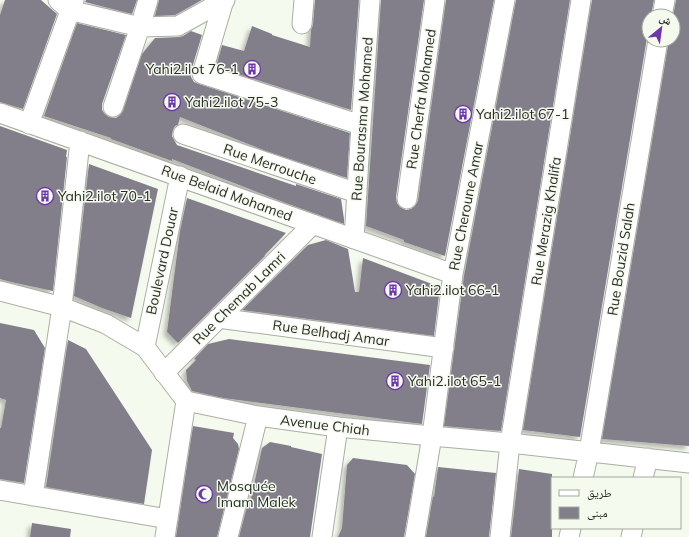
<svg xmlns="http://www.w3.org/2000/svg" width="689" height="537" font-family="Mulish,'Noto Naskh Arabic',sans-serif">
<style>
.building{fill:#837f8a;filter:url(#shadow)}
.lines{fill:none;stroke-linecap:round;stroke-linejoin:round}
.minor-casing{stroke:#a9aea3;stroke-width:21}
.minor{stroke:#fff;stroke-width:19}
.labels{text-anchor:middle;stroke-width:3;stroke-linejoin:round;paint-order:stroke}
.poi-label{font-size:14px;fill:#2a2c28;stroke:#f5faee;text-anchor:start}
.street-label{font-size:14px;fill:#2a2c28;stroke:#f5faee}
</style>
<defs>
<filter id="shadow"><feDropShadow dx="-3.5" dy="3.5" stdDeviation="2" flood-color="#0004"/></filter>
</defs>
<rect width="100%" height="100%" fill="#f5faee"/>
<path class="building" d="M5 0H41L57 14 23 109 0 102V15Z
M86 0H137L132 14 85 2Z
M159 0H202L175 15 155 16Z
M315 0H359L351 110 216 67 222 45 244 51 252 26 272 34V35L310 47 311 30 313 25Z
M381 0H424L396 197 397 203 400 207 406 210 411 209 415 206 418 201 446 0H494L445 256 404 242V240L366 226Z
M516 0H570L501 431 444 426 464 276Z
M592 0H654L651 16H649V34L647 38 580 437 523 430Z
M676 0H689V446L602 439 669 40H673V17Z
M77 23 126 35 102 104V110L105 114 109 117 116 118 120 115 123 111 142 54 155 38 179 37 183 36 191 31 202 35 191 71V77L194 82 199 84 350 133 347 178 266 151 180 117 178 125 175 126 173 130 172 136 177 145 296 186V184L341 199 344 219V224L283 202 172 159V161L111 139V138L44 116Z
M0 126 67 150 66 157H67L53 291 11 282 0 279Z
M89 164 158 189 131 318 102 308 74 296Z
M187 198 286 233 264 256 266 255 178 343 167 332 180 231Z
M326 240 348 249 355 292H359L363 258 440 287 434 336 242 310 308 245Z
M0 323 34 330 45 348 24 483 0 479V428H1L6 400 0 398Z
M229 339 430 365 422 424 223 398 192 391 187 381 186 370 196 360 194 359 208 344Z
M68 340 86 349 152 450 144 504 46 487Z
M193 426 234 433 233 438 238 444 239 449 217 537H176Z
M270 442 291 446V447L322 454 310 537H239L249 499 250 503 262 448Z
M353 458 407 465 415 474 404 537H338L342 528 347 465Z
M438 467 496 473 489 537H426L433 496 434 497Z
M519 469 552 474V537H511Z
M32 523 71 529 70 537H30Z"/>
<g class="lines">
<g class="minor-casing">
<path id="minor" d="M58 0 69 10 140 27 178 26 225 0
M224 0 202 74 361 125
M662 16 665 0
M302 24 304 0
M113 107 140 27 148 0
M0 113 453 274
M29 124 74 0
M183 134 357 193
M407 199 435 0
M354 239 361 125 370 0
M0 291 62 307 106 324 145 347 186 401 258 416 338 427 432 436 510 443 689 463
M218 318 444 348
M145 347 180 176
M164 373 313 224
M583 478 589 452 658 40
M643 478 648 458
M0 490 168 519
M33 496 62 307 80 141
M165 537 186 401
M228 537 258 416
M322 537 338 427
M415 537 432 436 453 274 505 0
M500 537 510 443 581 0
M569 537 571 528
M631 537 633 528"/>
</g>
<use href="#minor" class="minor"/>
</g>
<defs>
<g id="building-ring" transform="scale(0.9)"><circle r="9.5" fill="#f5faee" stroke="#6c36ad" stroke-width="1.5"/><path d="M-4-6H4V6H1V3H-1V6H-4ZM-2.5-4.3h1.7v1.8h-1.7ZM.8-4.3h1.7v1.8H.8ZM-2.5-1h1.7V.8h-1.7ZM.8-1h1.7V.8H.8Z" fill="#6c36ad"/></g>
<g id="mosque-ring" transform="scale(0.9)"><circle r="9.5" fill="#f5faee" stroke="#6c36ad" stroke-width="1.5"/><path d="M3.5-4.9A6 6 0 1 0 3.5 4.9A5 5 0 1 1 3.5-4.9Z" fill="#6c36ad"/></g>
</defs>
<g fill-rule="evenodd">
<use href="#building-ring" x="252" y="69"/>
<use href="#building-ring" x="172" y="102"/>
<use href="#building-ring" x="463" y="114"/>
<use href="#building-ring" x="45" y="196"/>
<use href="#building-ring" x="393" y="290"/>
<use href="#building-ring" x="395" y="381"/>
<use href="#mosque-ring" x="204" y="494"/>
</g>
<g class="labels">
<g class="poi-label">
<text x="239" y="74" text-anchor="end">Yahi2.ilot 76-1</text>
<text x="185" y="107">Yahi2.ilot 75-3</text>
<text x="476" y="119">Yahi2.ilot 67-1</text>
<text x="58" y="201">Yahi2.ilot 70-1</text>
<text x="406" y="295">Yahi2.ilot 66-1</text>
<text x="408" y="386">Yahi2.ilot 65-1</text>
<text x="217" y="491">Mosquée<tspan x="217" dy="16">Imam Malek</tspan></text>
</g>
<g class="street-label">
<text transform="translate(421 99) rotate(-82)" y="5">Rue Cherfa Mohamed</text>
<text transform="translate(362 119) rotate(-86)" y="5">Rue Bourasma Mohamed</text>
<text transform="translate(270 164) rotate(19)" y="5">Rue Merrouche</text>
<text transform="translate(227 193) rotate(20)" y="5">Rue Belaid Mohamed</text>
<text transform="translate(466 206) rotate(-79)" y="5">Rue Cheroune Amar</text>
<text transform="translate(546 221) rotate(-81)" y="5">Rue Merazig Khalifa</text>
<text transform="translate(621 259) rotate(-81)" y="5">Rue Bouzid Salah</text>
<text transform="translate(162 261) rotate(-78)" y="5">Boulevard Douar</text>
<text transform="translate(239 298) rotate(-45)" y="5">Rue Chemab Lamri</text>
<text transform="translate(331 333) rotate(8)" y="5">Rue Belhadj Amar</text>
<text transform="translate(325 425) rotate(7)" y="5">Avenue Chiah</text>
</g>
</g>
<rect x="551" y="477" width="130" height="52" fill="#f5faee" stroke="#a4a89f"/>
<rect x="559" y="490" width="20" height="6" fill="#ffffff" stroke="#a4a89f"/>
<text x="587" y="497" font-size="12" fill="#2a2c28">طريق</text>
<rect x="559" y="507" width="20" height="12" fill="#837f8a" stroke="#a4a89f"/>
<text x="587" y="517" font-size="12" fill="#2a2c28">مبنى</text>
<g transform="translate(661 28) rotate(29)"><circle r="19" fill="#f5faee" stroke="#a4a89f"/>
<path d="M0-3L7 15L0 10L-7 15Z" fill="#6c36ad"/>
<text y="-6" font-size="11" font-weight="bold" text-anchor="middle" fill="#2a2c28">ش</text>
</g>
</svg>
